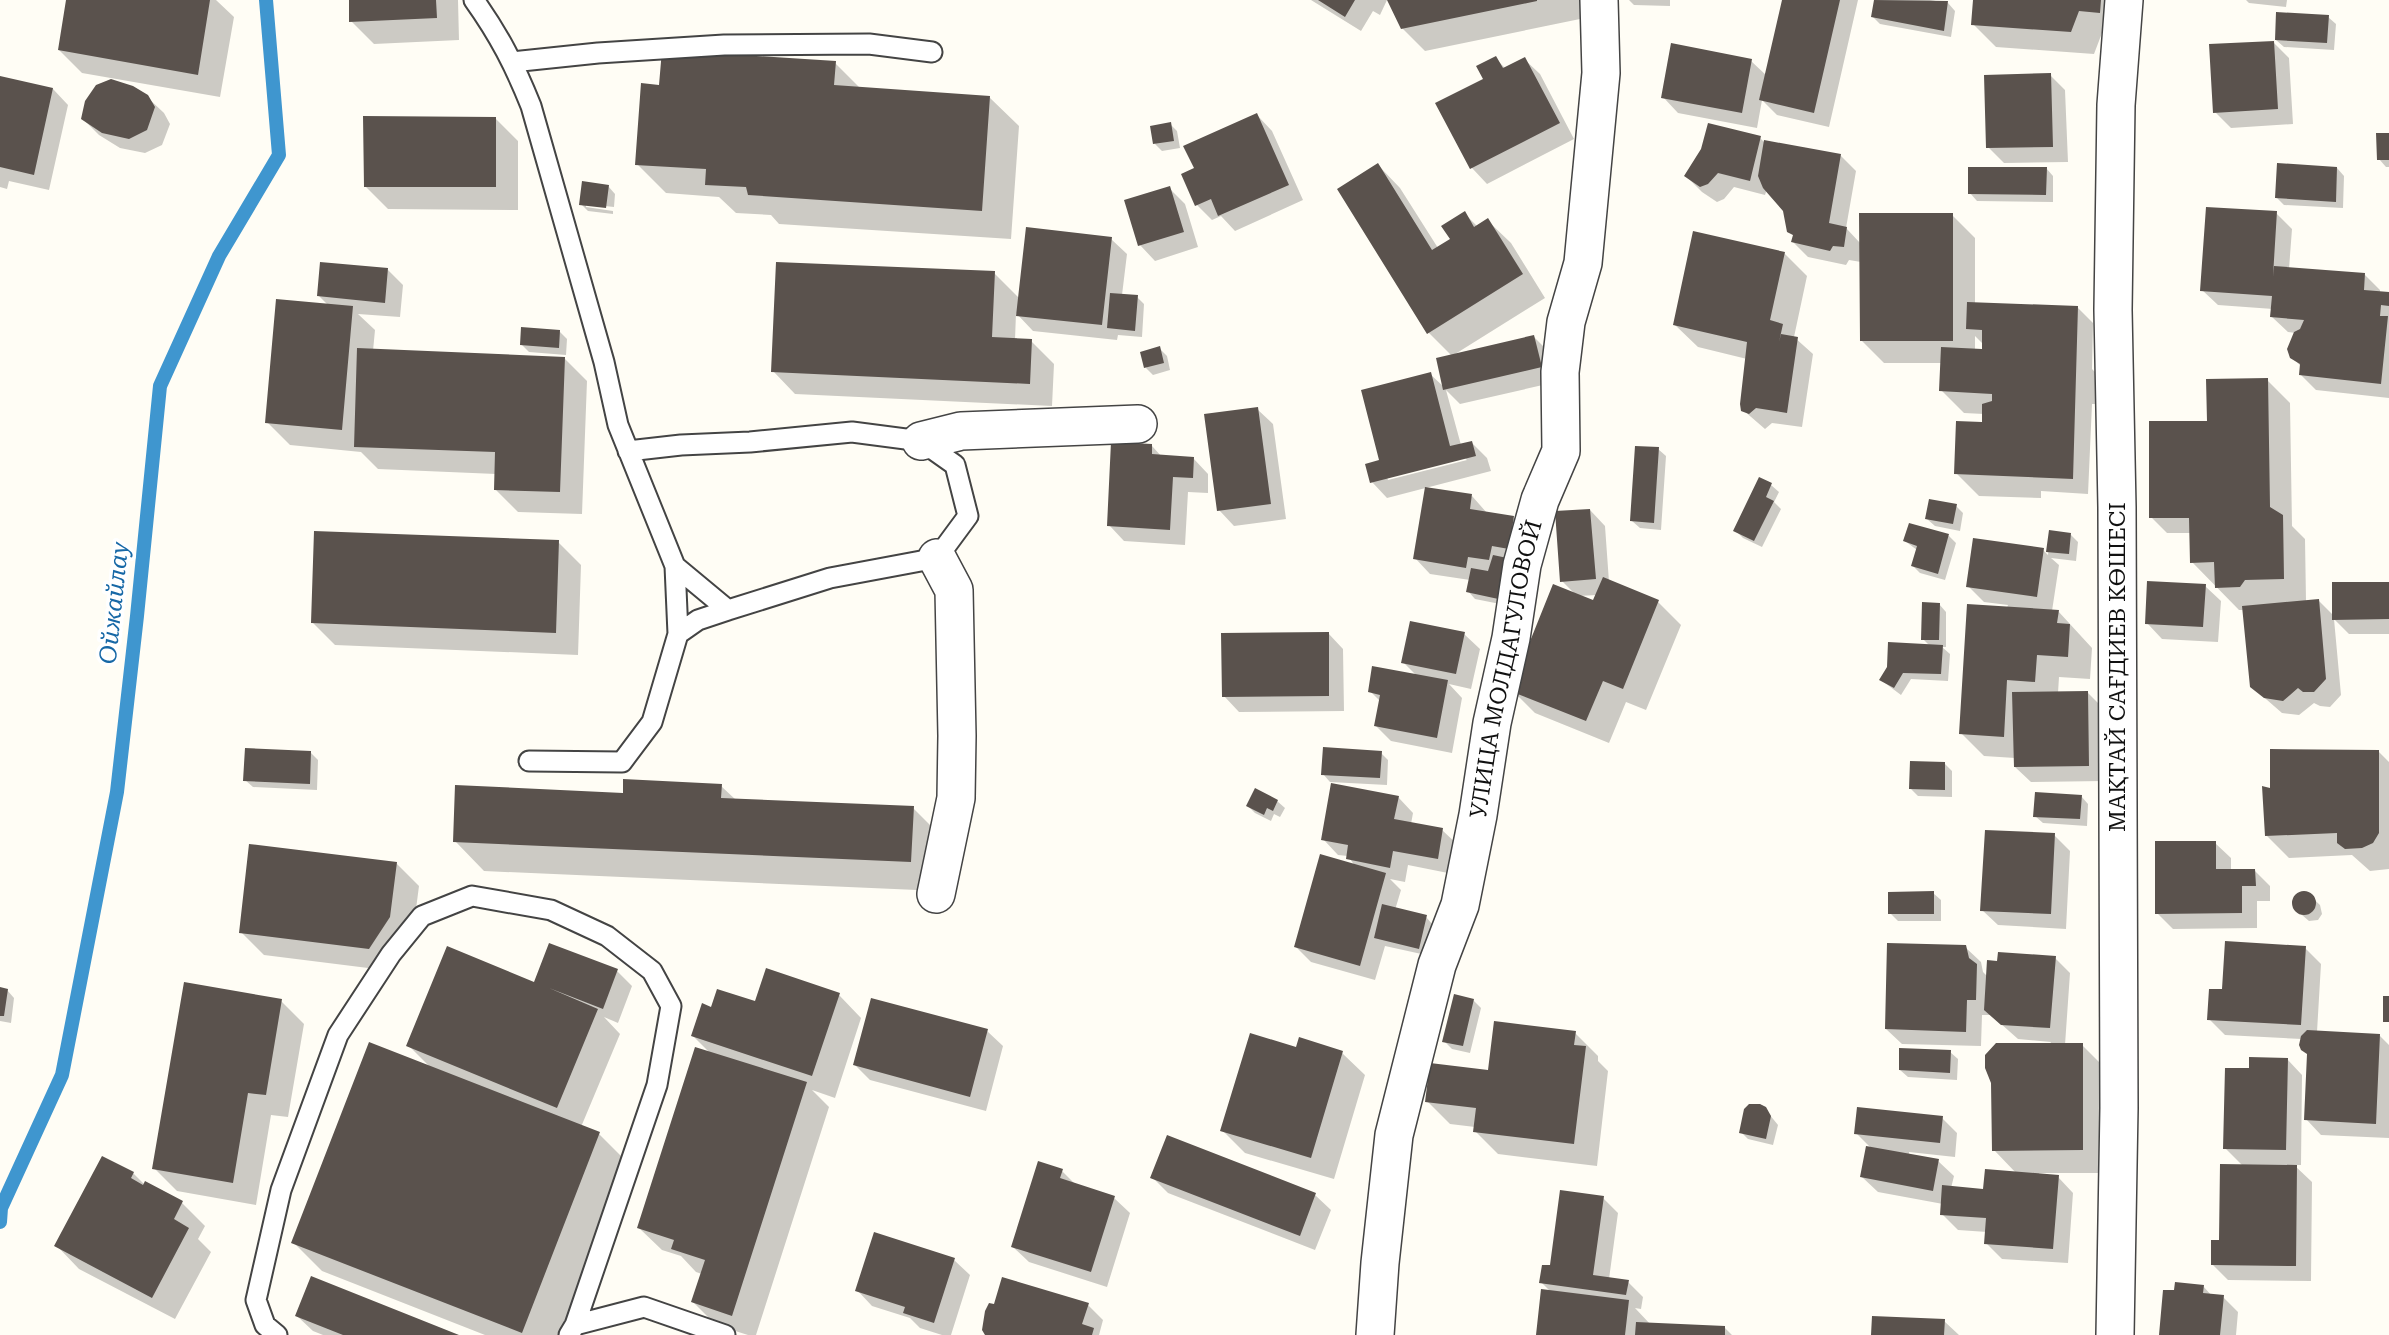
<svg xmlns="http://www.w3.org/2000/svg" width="2389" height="1335" font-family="'Roboto Serif',serif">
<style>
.shadow{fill:#0003;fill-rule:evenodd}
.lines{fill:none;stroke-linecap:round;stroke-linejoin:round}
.stream{stroke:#3f96cf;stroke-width:14}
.building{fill:#5a524d}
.lane-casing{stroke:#444;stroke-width:23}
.street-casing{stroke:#444;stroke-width:40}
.lane{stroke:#fff;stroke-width:19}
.street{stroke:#fff;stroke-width:37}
.labels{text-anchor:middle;stroke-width:7;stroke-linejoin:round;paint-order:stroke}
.street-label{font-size:23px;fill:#111;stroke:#fff}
.water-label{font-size:24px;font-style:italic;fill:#1768a6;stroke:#fff}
</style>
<rect width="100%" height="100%" fill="#fffdf5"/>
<path class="shadow" d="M68 0H216L234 17 220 97 82 73 59 50Z
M350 0H458L459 40 374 44 351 21Z
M1311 0H1387L1380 15 1373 11 1361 31Z
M1388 0H1581L1583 10 1580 19 1425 51 1402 28Z
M1629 0H1670V6L1634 5Z
M1784 0H1858L1829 127 1777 115 1762 100 1757 128 1678 113 1663 97 1751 61 1767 76Z
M1876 0H1930L1948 3 1955 11 1951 37 1880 24 1873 17Z
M1974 0H2125L2123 35 2102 33 2094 54 1996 47 1973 24Z
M2246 0H2287L2286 7 2249 3Z
M2328 17 2336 24 2334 50 2284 47 2276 40Z
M2274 43 2289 58 2293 124 2231 128 2215 112Z
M1495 58 1506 69 1524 59 1540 74 1574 139 1487 184 1472 168 1438 104 1485 79Z
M835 63 861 89 989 97 1019 126 1011 239 779 224 771 215 736 213 719 197 666 193 637 164 661 87Z
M2050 75 2065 90 2068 162 2004 163 1988 147Z
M0 78 53 89 68 105 49 190 9 181 7 189 0 187Z
M147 97 164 113 170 124 162 145 145 153 120 148 99 135 83 119Z
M1257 115 1272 131 1303 200 1235 231 1221 216 1212 220 1197 205 1196 169Z
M495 118 518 141V210L388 209 365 186Z
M1170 124 1177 131 1180 148 1162 151 1155 144Z
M2389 135V167H2386L2379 159Z
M1760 138 1764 142 1840 155 1856 171 1846 228 1861 244 1952 215 1975 238V304L2077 307 2093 323 2092 369 2099 376V404H2092L2088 494 2041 491V498L1979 496 1956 473 1983 424 1984 414 1964 413 1941 390 1942 363H1884L1861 340V262L1849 260 1846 265 1808 257 1793 242 1794 236 1789 231 1785 211 1767 189 1765 195 1734 187 1724 199 1717 202 1702 192 1686 176ZM1975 336 1983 344V350H1975Z
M1378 165 1400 188 1438 248 1452 240 1464 213 1478 227 1488 221 1511 243 1545 298 1452 356 1534 337 1549 352 1556 382 1460 404 1446 390 1461 445 1472 443 1487 458 1491 471 1387 498 1372 482 1430 374 1445 388 1452 356 1429 333ZM1464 457 1467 460 1388 480 1387 477Z
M2046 168 2053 176V202L1977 201 1970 193Z
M2337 168 2344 176 2343 208 2284 205 2277 198Z
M608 186 615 194 614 207 586 204V207L613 211V214L588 211 581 204Z
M1169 188 1185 204 1198 247 1155 261 1140 245Z
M2276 213 2292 229 2289 269 2365 275 2380 290V293L2389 294V398L2316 390 2301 375 2302 367 2291 357 2296 333 2288 332 2272 317 2273 309 2218 305 2202 290Z
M1111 239 1127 254 1122 295 1137 297 1144 304 1142 337 1118 335 1117 340 1033 331 1016 313 1015 340 1031 341 1054 364 1052 406 795 394 773 371 994 273 1020 299Z
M1784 253 1807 276 1794 337 1813 354 1802 427 1772 423 1765 429 1743 410 1747 359 1698 347 1675 325Z
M388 270 403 285 400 317 358 314 375 330 373 351 564 358 587 381 582 514 518 512 495 489 496 474 378 469 361 452 290 445 267 422 328 305 319 296Z
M559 331 567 339 566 355 529 352 521 344Z
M1159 348 1167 356 1170 370 1153 375 1146 368Z
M2267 380 2290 403 2292 526 2305 539 2306 601 2318 600 2334 616 2389 584V634H2349L2334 619 2341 695 2330 707 2320 706 2314 703 2299 715 2282 713 2251 686 2244 610H2239L2192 562 2191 533H2167L2151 517 2209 423Z
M1257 409 1273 424 1286 519 1234 526 1219 510Z
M1152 446 1162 457 1193 458 1208 474V493L1188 492 1185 545 1124 541 1109 525Z
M1658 449 1666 456 1661 530 1640 528 1632 521Z
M1760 479 1771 485 1779 492 1774 502 1781 509 1762 547 1743 538 1735 530Z
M1472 496 1487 513 1513 518 1529 533 1510 606 1475 599 1468 591 1470 580 1430 574 1415 558Z
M1956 506 1963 513 1960 531 1935 526 1927 519Z
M1590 510 1605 526 1609 582 1658 602 1681 625 1646 710 1626 702 1609 743 1535 713 1512 690 1576 595 1562 581ZM1597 595 1594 602 1578 596Z
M2050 532 2071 535 2078 542 2076 561 2051 558 2059 565 2052 611H2058L2092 648 2090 679 2059 677 2058 693 2087 692 2103 708 2104 781 2031 782 2015 767V758L1984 756 1961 733 2008 605 1984 602 1968 586 2043 550 2048 555Z
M1949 536 1956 543 1945 580 1920 573 1913 566 1917 550 1905 541Z
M558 542 581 565 578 655 335 645 312 622Z
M2205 586 2221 601 2218 642 2162 639 2147 623Z
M1939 604 1946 612V647H1942L1950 654 1948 681 1911 679 1901 695 1881 680 1930 646 1923 639Z
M1328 633 1343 649 1344 711 1239 712 1224 696Z
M1464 634 1480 649 1471 689 1449 684 1462 698 1452 753 1391 741 1376 726 1381 702 1370 691 1418 677 1403 662Z
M2378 751 2389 762V869L2370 871 2352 855 2289 858 2266 835 2272 790Z
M310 752 318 760 317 790 253 787 245 780Z
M1381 753 1388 760 1387 785 1330 782 1323 774Z
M1945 764 1952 771V797L1918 796 1911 789Z
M721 786 736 800 913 808 942 837 940 891 484 871 455 841 624 795Z
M2081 796 2088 804 2087 826 2043 823 2035 816Z
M1398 797 1413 813 1411 824 1442 830 1458 845 1453 874 1408 865 1405 882 1390 879 1401 890 1395 910 1426 917 1433 925 1426 955 1385 946 1375 980 1311 962 1295 946 1355 866 1348 856 1338 855 1323 839Z
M1277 801 1285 808 1280 817 1274 814 1271 821 1255 813 1248 806Z
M2054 835 2070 851 2066 929 1998 925 1982 910Z
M2215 843 2231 858V871H2255L2270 886V901H2257V928L2173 929 2157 913Z
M396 863 419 886 412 940 392 971 264 955 241 932Z
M2306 892 2320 905 2322 914 2318 920 2309 921 2295 909 2293 902 2299 893Z
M1933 893 1941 900V921H1898L1890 913Z
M1965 947 1981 962 1983 972 1988 977 2055 958 2070 973 2065 1045H2082L2105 1068V1173H2039V1176L2058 1177 2073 1193 2068 1263 2002 1259 1986 1243 1987 1232 1958 1230 1942 1214 1943 1204 1878 1192 1862 1177 1872 1149 1856 1133 1942 1118 1957 1133 1955 1157 1909 1152V1155L1938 1161 1954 1176 1951 1188 1984 1190 2017 1174 1994 1150 2051 1042 2018 1039 1991 1015H1982L1981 1046 1902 1044 1886 1029Z
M2305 948 2321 964 2317 1032 2380 1036 2389 1045V1138L2321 1135 2306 1119 2309 1056 2302 1039 2225 1035 2209 1019 2224 991Z
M617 971 632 986 618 1023 604 1017 620 1034 581 1127 599 1134 628 1163 561 1335H485L322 1271 293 1242 431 1068 408 1045 542 988Z
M0 989 7 990 14 998 11 1023 0 1021Z
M839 995 861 1018 835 1098 812 1090 829 1107 756 1335H748L716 1325 693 1302 702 1274 696 1272 681 1256 662 1250 639 1228 710 1053 693 1036 712 1009Z
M1473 1000 1481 1008 1470 1053 1452 1049 1444 1041Z
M281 1001 304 1024 288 1117 271 1115 256 1205 177 1191 154 1168Z
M987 1031 1003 1046 986 1111 870 1080 855 1065Z
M1575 1033 1598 1056V1061L1608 1071 1597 1166 1498 1154 1475 1131V1127L1450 1124 1427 1101Z
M1297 1049 1342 1053 1365 1075 1334 1179 1245 1153 1222 1130Z
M1950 1052 1958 1059 1957 1080 1908 1077 1900 1070Z
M2287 1059 2302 1075 2301 1165H2294L2312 1182 2311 1281 2228 1280 2213 1265 2243 1166 2225 1148 2251 1070Z
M1765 1109 1778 1125 1773 1145 1748 1139 1741 1132Z
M1062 1171 1076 1185 1114 1198 1130 1213 1107 1287 1029 1262 1013 1247Z
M133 1173 145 1185 146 1183 182 1203 205 1226 198 1239 211 1252 175 1319 79 1269 57 1246Z
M1152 1177 1315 1195 1331 1210 1315 1250 1168 1193Z
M1603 1198 1618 1213 1609 1279 1628 1282 1643 1297 1641 1309 1635 1308 1651 1325 1725 1328 1732 1335H1537L1551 1292 1541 1282Z
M954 1260 970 1275 951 1335H942L920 1328 910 1318 872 1306 857 1290Z
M2203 1286 2212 1296 2223 1297 2238 1312 2236 1335H2161Z
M1088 1305 1103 1320 1099 1335H987Z
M297 1316 455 1335H323L313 1331Z
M1944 1321 1959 1335H1873Z"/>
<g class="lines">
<path class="stream" d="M0 1222 1 1208 62 1075 117 792 137 616 160 386 219 256 279 155 266 0"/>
</g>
<path class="building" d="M66 0H210L198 75 58 50Z
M349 0H436L437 18 349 22Z
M1318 0H1355L1345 17Z
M1387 0H1537V1L1401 29Z
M1782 0H1840L1814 113 1759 100Z
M1874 0 1948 1 1944 31 1871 17Z
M1973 0H2101L2100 13 2079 11 2071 32 1971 25Z
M2276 12 2329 15 2327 43 2275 40Z
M2274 41 2278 109 2213 113 2209 44Z
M1671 43 1752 59 1742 113 1661 98Z
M662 50 836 61 834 85 990 96 982 211 748 195 746 187 705 185 706 169 635 165 641 83 659 85Z
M1496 56 1503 68 1525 57 1560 123 1470 169 1435 103 1483 79 1476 66Z
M2051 73 2053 147 1986 148 1984 75Z
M0 76 53 88 34 175 0 167Z
M111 79 133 86 148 95 155 107 147 130 129 139 102 133 81 119 85 101 96 85Z
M1257 113 1289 185 1218 216 1211 199 1195 206 1181 174 1194 168 1183 146Z
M363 116 496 117V187H364Z
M1171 122 1174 141 1153 144 1150 126Z
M1708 123 1761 136 1750 181 1718 173 1708 184 1700 187 1684 176 1701 149Z
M2376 133H2389V160H2377Z
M1764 140 1841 154 1829 223 1847 227 1844 247 1833 246 1830 251 1791 242 1793 235 1787 232 1783 211 1763 188 1758 176Z
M1378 163 1432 250 1450 239 1441 226 1465 211 1474 227 1488 218 1523 274 1427 334 1337 189Z
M2277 163 2337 167 2336 202 2275 198Z
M1968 167H2047L2046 195 1968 194Z
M582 181 609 185 606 208 579 205Z
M1170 186 1184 232 1138 246 1124 200Z
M2206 207 2277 211 2273 276 2274 266 2365 273 2364 290 2389 292V306L2381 305 2380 316H2388L2381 384 2299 375 2300 364 2290 358 2287 349 2294 332 2300 329 2304 320 2270 317 2272 296 2200 291Z
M1859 213H1953V341H1860Z
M1026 227 1112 237 1102 325 1016 316Z
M1693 231 1785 252 1770 320 1783 324 1779 342 1781 334 1798 337 1787 413 1756 408 1749 414 1741 411 1740 404 1747 342 1673 325Z
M320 262 388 268 385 303 317 296Z
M776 262 995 271 992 337 1032 339 1030 384 771 372Z
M1110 293 1138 295 1135 331 1107 328Z
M276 299 353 306 342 430 265 423Z
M1967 302 2078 306 2073 479 1954 474 1956 421 1982 422V404L1992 401V394L1939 391 1941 347 1982 349V330L1966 329Z
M521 327 560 330 559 348 520 345Z
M1534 335 1542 367 1443 390 1436 358Z
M1160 346 1164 363 1144 368 1140 352Z
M357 348 565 357 560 492 494 490 495 452 354 447Z
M1431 372 1450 446 1472 441 1476 456 1370 483 1365 464 1379 460 1361 390Z
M2268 378 2270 507 2283 515 2284 579 2245 580 2240 587 2215 588 2214 562 2190 563 2189 518H2149V421H2207L2206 379Z
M1258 407 1271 504 1217 511 1204 414Z
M1111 442 1152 444V454L1194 457 1193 478 1173 477 1170 530 1107 526Z
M1635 446 1659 447 1654 523 1630 521Z
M1759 477 1772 483 1766 497 1774 501 1754 541 1733 531Z
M1425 487 1472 494 1470 509 1514 516 1509 549 1492 546 1489 560 1468 557 1466 568 1413 559Z
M1929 499 1957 504 1953 524 1925 519Z
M1590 509 1596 579 1560 582 1555 511Z
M1909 523 1949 534 1938 574 1911 566 1917 546 1903 541Z
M2049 530 2071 533 2069 554 2046 552Z
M314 531 559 540 556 633 311 623Z
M1973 538 2044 548 2037 597 1966 587Z
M1493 555 1512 559 1503 600 1466 592 1471 568 1488 571Z
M1603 577 1659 600 1623 689 1603 681 1586 721 1510 691 1553 584 1593 600Z
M2147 581 2206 584 2203 627 2145 624Z
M2332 582H2389V619L2332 620Z
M2319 599 2326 679 2314 692H2303L2298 688 2283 701 2264 698 2250 687 2242 606Z
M1922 602 1940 603 1939 640H1921Z
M1967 604 2059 610 2057 623 2070 624 2068 657 2037 655 2035 682 2007 680 2004 737 1959 734Z
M1410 621 1465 632 1456 674 1401 663Z
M1329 632V696L1222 697 1221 633Z
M1888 642 1943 645 1941 674 1903 673 1894 688 1879 680 1887 667Z
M1372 666 1448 680 1437 738 1374 726 1380 695 1368 692Z
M2088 691 2089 766 2014 767 2012 692Z
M1323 747 1382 751 1380 778 1321 775Z
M245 748 311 751 310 784 243 781Z
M2270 749 2379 750V833L2373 843 2362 848 2345 849 2337 843V833L2265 836 2262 786 2270 788Z
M1910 761 1945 762V790L1909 789Z
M623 779 722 784 721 798 914 806 911 862 453 842 455 785 623 793Z
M1331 783 1399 796 1394 819 1443 828 1438 859 1393 851 1390 868 1346 859 1348 845 1321 840Z
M1255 788 1278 800 1273 811 1267 808 1264 815 1246 806Z
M2035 792 2082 795 2080 819 2033 817Z
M1985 830 2055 833 2051 914 1980 911Z
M2155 841H2216V869H2255L2256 886H2242V913L2155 914Z
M249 844 397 862 390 917 369 949 239 933Z
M1320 854 1386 873 1360 966 1294 947Z
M2292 903a12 12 0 1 1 24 0a12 12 0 1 1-24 0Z
M1934 891V914H1888V892Z
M1382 904 1427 915 1419 949 1374 938Z
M2225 941 2306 946 2301 1025 2207 1020 2209 989H2222Z
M549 943 618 969 603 1009 549 988 598 1009 557 1108 406 1046 447 946 534 982Z
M1887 943 1966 945 1969 958 1977 964 1976 1000H1967L1966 1032 1885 1029Z
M1998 952 2056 956 2050 1028 2001 1025 1984 1010 1987 960 1997 961Z
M766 968 840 993 812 1076 691 1036 702 1003 711 1007 717 989 755 1001Z
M184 982 282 999 266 1095 248 1093 233 1183 152 1169Z
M0 987 8 989 4 1016H0Z
M1454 994 1474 999 1463 1046 1442 1042Z
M2383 996H2389V1022H2383Z
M871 998 988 1029 970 1097 853 1065Z
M1494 1021 1576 1031 1574 1045 1586 1046 1574 1144 1473 1132 1476 1108 1425 1102 1430 1063 1488 1070Z
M2307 1030 2380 1034 2376 1124 2304 1120 2307 1054 2301 1050 2299 1045 2301 1036Z
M1250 1033 1296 1047 1299 1037 1343 1051 1311 1158 1220 1131Z
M369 1042 600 1132 522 1333 291 1243Z
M1996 1043H2083V1150L1992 1151 1991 1083 1985 1068V1055Z
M695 1047 807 1082 732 1316 691 1302 705 1260 671 1249 674 1240 637 1228Z
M1899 1048 1951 1050 1950 1073 1899 1070Z
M2249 1057 2288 1058 2286 1150 2223 1149 2225 1068H2249Z
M1749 1104H1760L1766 1107 1771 1116 1766 1139 1739 1133 1744 1109Z
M1857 1107 1943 1116 1940 1143 1854 1134Z
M1167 1135 1316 1193 1300 1236 1150 1178Z
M1866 1146 1939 1159 1933 1191 1860 1177Z
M102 1156 134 1172 131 1178 143 1185 145 1181 183 1201 174 1219 189 1228 152 1298 54 1246Z
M1038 1161 1063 1169 1060 1178 1115 1196 1091 1272 1011 1247Z
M2220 1164 2297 1165 2296 1266 2211 1265V1240H2219Z
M1985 1169 2059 1175 2053 1249 1984 1244 1986 1218 1940 1215 1942 1185 1983 1189Z
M1560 1190 1604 1196 1593 1275 1629 1280 1626 1295 1539 1283 1542 1265H1550Z
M874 1232 955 1258 934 1323 903 1313 905 1307 855 1291Z
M311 1276 459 1335H343L295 1316Z
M1002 1277 1089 1303 1082 1324 1094 1328 1092 1335H985L982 1330 985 1311 989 1303 994 1304Z
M2175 1282 2204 1285 2203 1293 2224 1295 2220 1335H2159L2163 1290H2174Z
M1541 1289 1629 1300 1625 1335H1536Z
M1872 1316 1945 1319 1944 1335H1871Z
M1636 1322 1725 1326V1335H1635Z"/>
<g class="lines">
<g class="lane-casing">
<path id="lane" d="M474 0C499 35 515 66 531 106L604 362 618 425 675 566 728 610 830 578 937 558 968 516 955 465 921 441 852 432 750 442 681 445 628 451
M512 62 598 53 724 45 869 44 932 52
M678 634 698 620 728 610
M529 761 622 762 652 722 678 634 675 566
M575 1325 644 1307 725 1335
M277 1335 265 1325 256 1300 281 1190 338 1035 391 954 422 916 472 896 551 910 607 936 652 971 671 1006 657 1085 575 1325 569 1335"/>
</g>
<g class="street-casing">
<g id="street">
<path d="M921 441 961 431 1138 424"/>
<path d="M936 894 956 798 957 736 954 590 937 558"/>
<path id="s1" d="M1375 1335 1380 1263 1394 1135 1437 965 1460 905 1478 815 1492 723 1511 638 1522 565 1540 500 1561 451 1560 372 1566 322 1583 263 1601 73 1599 0"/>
<path d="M2115 1335 2119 1108 2117 507 2113 310 2116 105 2124 0"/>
</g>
</g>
<use href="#lane" class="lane"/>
<use href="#street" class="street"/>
</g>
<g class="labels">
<g class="street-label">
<text transform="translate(2117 667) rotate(-90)" y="8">МАҚТАЙ САҒДИЕВ КӨШЕСІ</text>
<text dy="8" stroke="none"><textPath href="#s1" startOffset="681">УЛИЦА МОЛДАГУЛОВОЙ</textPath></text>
</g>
<g class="water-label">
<text transform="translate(114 603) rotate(-84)" y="8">Ойжайлау</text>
</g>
</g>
</svg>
